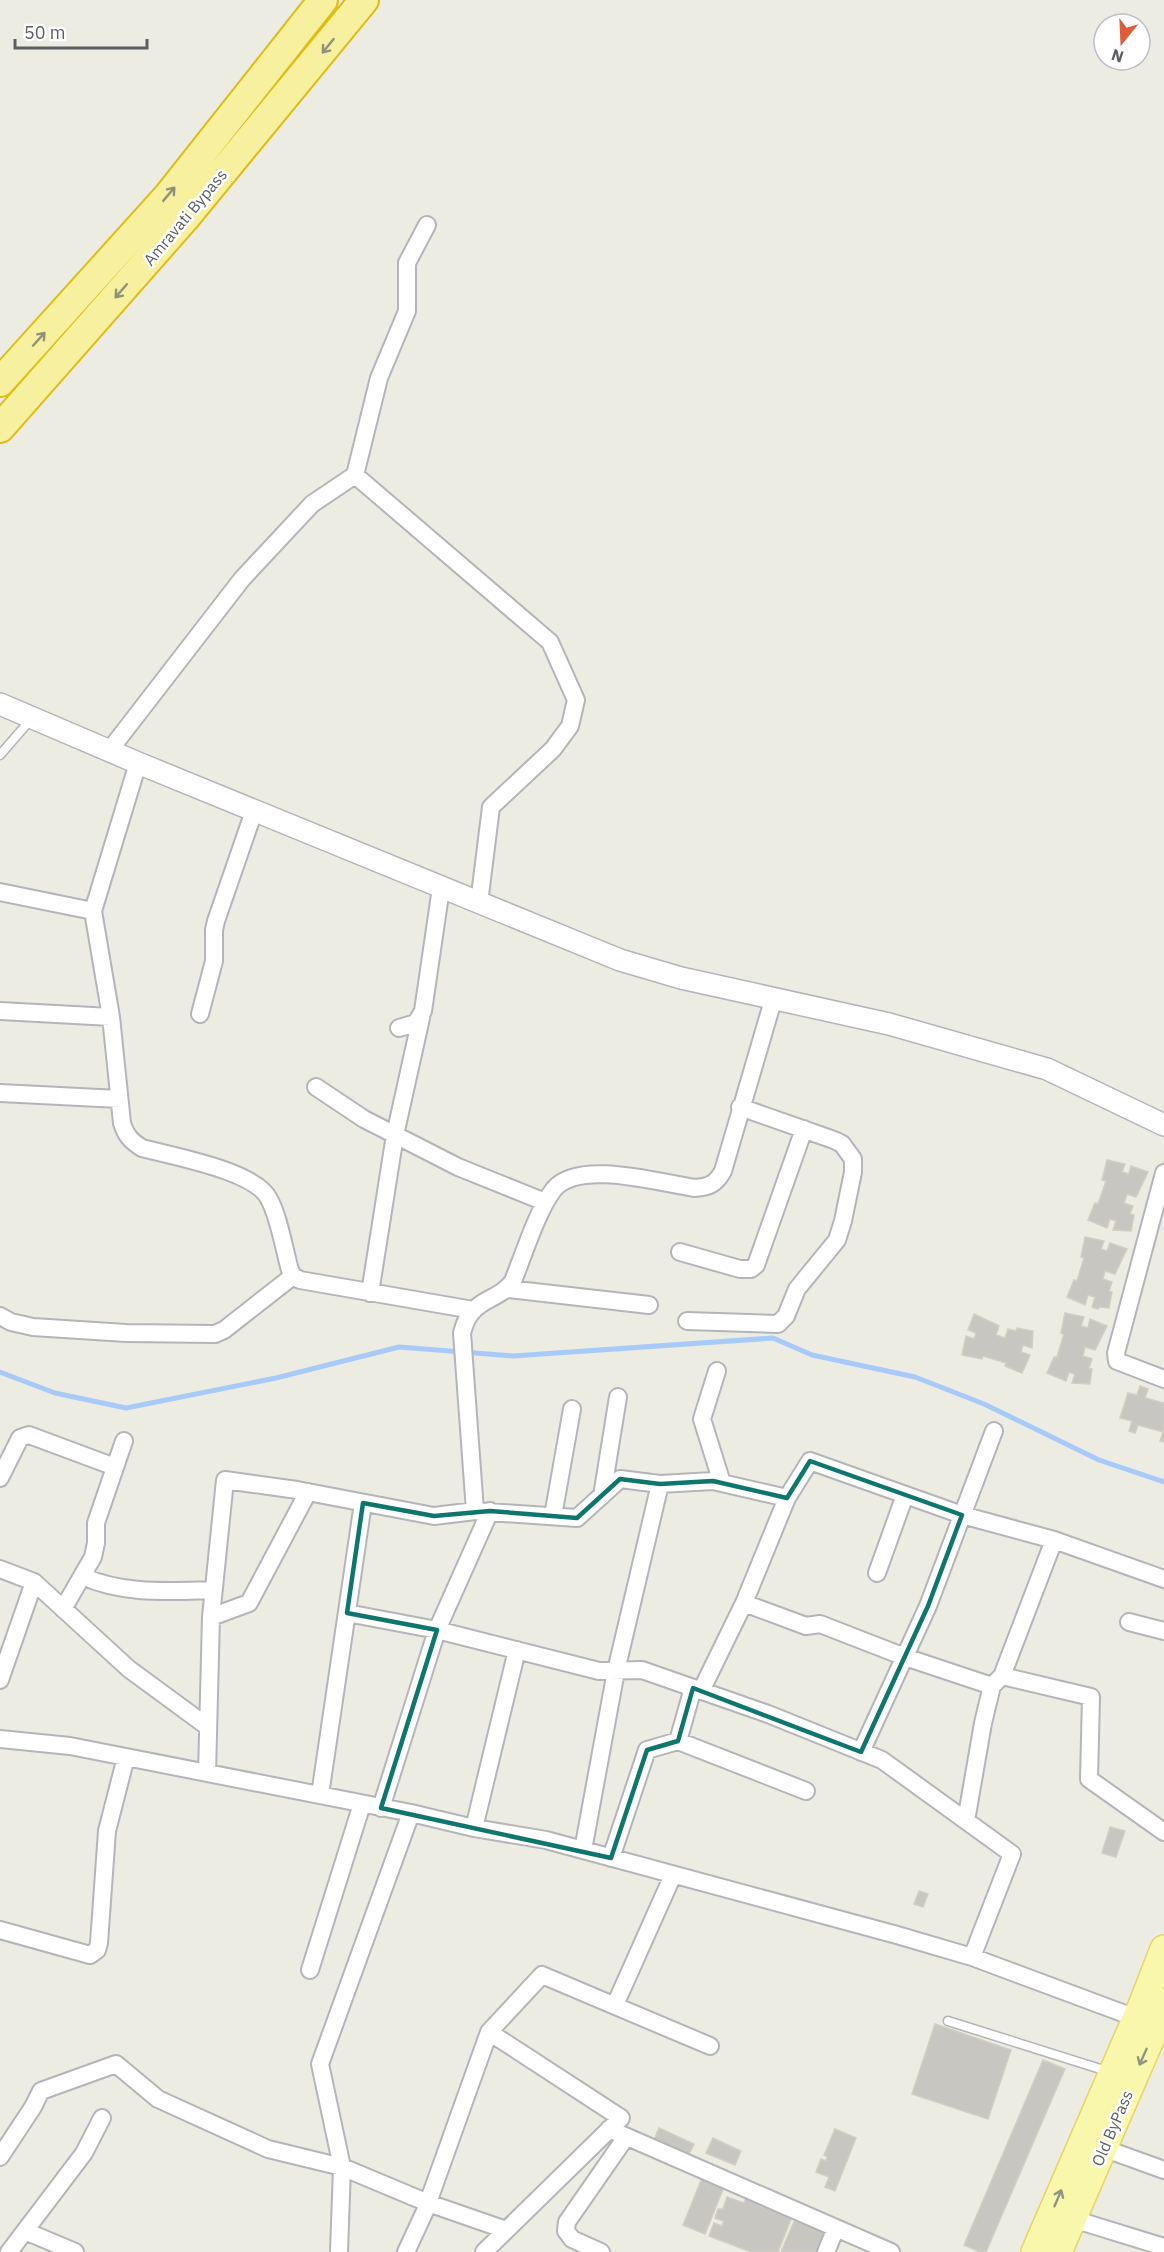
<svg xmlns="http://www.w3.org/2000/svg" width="1164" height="2252" font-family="'IBM Plex Sans',sans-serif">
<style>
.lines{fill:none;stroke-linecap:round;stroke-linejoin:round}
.stream{stroke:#a7caf9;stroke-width:5}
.building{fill:#c8c6c0;stroke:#d1cec2;stroke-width:1.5}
.service-casing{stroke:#b4b5b9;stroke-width:11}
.minor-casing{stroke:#b4b5b9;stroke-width:20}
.tertiary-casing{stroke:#b4b5b9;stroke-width:24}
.primary-casing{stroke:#e7d462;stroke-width:30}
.trunk-casing{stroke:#e0bc10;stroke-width:32}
.service{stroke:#fff;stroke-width:8}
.minor{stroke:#fff;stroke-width:16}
.tertiary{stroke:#fff;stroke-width:21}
.primary{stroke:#f9f7ac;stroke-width:27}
.trunk{stroke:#f7f09f;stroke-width:28}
.oneway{stroke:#929178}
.oneway2{stroke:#92947d}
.marked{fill:none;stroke:#0f766e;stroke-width:4.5;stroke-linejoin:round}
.labels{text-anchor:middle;stroke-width:5;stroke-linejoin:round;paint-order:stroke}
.street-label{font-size:16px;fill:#5b5e63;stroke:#fff}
</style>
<rect width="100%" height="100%" fill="#edece3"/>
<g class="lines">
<path class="stream" d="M0 1372 55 1393 126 1408 276 1378 399 1347 513 1356 773 1338 812 1355 915 1377 984 1404 1099 1460 1164 1482"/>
</g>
<path class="building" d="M1107 1160 1125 1164 1122 1172 1129 1174 1131 1166 1148 1172 1136 1197 1127 1194 1124 1203 1133 1206 1130 1214 1134 1215 1131 1231 1113 1230 1116 1221 1110 1219 1107 1228 1088 1220 1095 1203 1098 1204 1106 1181 1102 1180Z
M1085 1237 1104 1241 1101 1249 1107 1251 1110 1243 1127 1249 1115 1274 1105 1271 1103 1279 1112 1282 1109 1291 1112 1292 1109 1308 1099 1307 1098 1309 1092 1307 1095 1297 1088 1295 1085 1305 1067 1297 1074 1280 1077 1281 1084 1258 1081 1257Z
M1065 1313 1084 1317 1081 1326 1088 1328 1090 1319 1107 1326 1095 1350 1085 1347 1083 1356 1092 1359 1089 1368 1092 1369 1090 1384 1072 1383 1075 1374 1069 1372 1066 1381 1047 1373 1054 1357H1057L1064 1334 1061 1333Z
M974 1314 999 1326 996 1335 1005 1338 1008 1329 1016 1331 1017 1328 1033 1331 1032 1348 1023 1345 1021 1352 1030 1355 1022 1373 1005 1366 1006 1363 983 1356 982 1359 962 1355 966 1336 974 1339 976 1333 968 1330Z
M1140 1386 1148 1389 1145 1398 1164 1403V1442L1160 1441 1163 1432 1138 1425 1135 1433 1129 1431 1132 1421 1120 1418 1128 1393 1137 1395Z
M1110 1827 1125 1831 1116 1857 1102 1853Z
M919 1891 928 1894 923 1907 914 1904Z
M935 2024 1011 2050 988 2119 912 2094Z
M1043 2060 1065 2069 986 2252H980L964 2245Z
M659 2128 694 2144 688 2156 654 2140Z
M835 2129 856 2138 835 2191 825 2187 829 2177 816 2172 821 2159 826 2161 827 2157 824 2155Z
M713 2138 741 2151 735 2165 706 2153Z
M702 2178 724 2187 705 2234 683 2225Z
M727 2197 744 2203 746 2198 759 2200 760 2206 768 2209 770 2205 793 2214 778 2252H751L709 2236 714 2223 722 2226 724 2220 723 2221 715 2218 718 2209H723Z
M796 2217 802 2219 803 2223 825 2232 817 2252H781Z"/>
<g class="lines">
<g class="service-casing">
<path id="service" d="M0 755 32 718
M948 2021 1110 2072"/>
</g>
<g class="minor-casing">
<path id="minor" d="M355 475 550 642 576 700 570 726 553 749 491 807 479 903
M109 751 242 579 312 504 355 475 379 378 407 311V263L427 225
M138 763 93 911 111 1017 122 1123C126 1136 131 1141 142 1148 172 1156 256 1171 269 1199 279 1217 284 1249 290 1270L293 1276 300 1280 473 1310
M0 892 93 911
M0 1011 111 1017
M200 1014 214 961V930L216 921 254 811
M399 1028 416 1023 423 1011 441 888
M316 1087 364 1119 458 1167 545 1202
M0 1093 119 1099
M1164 1173 1116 1353 1117 1361 1164 1379
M680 1252 740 1269H751L756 1265 804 1129
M508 1289 649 1305
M370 1293 395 1135 421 1018
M0 1316 11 1322 33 1327 126 1333 215 1334 224 1330 293 1276
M687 1321 778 1324 786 1316 797 1289 837 1240 843 1221 853 1172V1159L842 1144 834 1140 740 1107
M717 1371 702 1419 722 1483
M0 1478 20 1438 29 1435 115 1467
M602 1496 618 1397
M475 1511 462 1333C464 1326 466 1318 472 1312 483 1298 501 1298 513 1281 524 1254 537 1211 554 1189 579 1159 660 1183 695 1188 709 1187 716 1184 723 1171L774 997
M553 1516 572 1409
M0 1569 34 1582 129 1669 208 1727
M877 1573 905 1495
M82 1576C124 1595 169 1591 214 1590
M744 1603 806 1626 820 1624 905 1657 992 1686 1002 1676 1091 1697 1089 1779 1164 1832
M63 1609 93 1557 96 1543V1523L124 1441
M347 1613 437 1630 599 1671 642 1670 768 1714 882 1760 1012 1854 972 1957
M211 1617 249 1603 308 1492
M1129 1622 1164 1631
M1002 1676 1054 1540
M0 1680 34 1582
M701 1691 744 1603 787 1498
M0 1739 70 1746 411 1813 474 1828 546 1840 897 1935 972 1957 1136 2018
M678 1741 693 1688
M861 1752 928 1606 994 1431
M207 1773 211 1617 225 1480 297 1490 434 1516 475 1511 577 1518 620 1479 660 1484 713 1481 787 1498 810 1461 962 1515 1054 1540 1164 1579
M320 1795 363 1503
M381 1808 437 1630 490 1511
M966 1821 983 1723 992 1686
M474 1828 517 1650
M583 1850 616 1671 660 1484
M611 1858 647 1750 678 1741 806 1791
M0 1930 90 1955 97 1950 99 1943 107 1831 126 1757
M310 1970 362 1804
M615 2005 673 1875
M609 2129 891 2252
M1103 2148 1164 2170
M0 2157 33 2107 41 2091 116 2064 158 2099 268 2149 342 2167 428 2203 506 2230
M1073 2219 1164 2247
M25 2231 75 2252
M9 2252 84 2153 102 2118
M339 2252 342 2167 320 2064 411 1813
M406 2252 425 2211 489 2032 542 1975 710 2046
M484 2252 621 2118 489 2032
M601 2252 572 2239 566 2231 567 2222 626 2137
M826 2252 836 2228"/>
</g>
<g class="tertiary-casing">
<path id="tertiary" d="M0 704 138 763 620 960 681 978 889 1024 1047 1069 1164 1125"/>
</g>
<g class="primary-casing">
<path id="primary" d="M1035 2252 1143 2003 1164 1949
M1058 2252 1156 2026 1164 2003"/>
</g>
<g class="trunk-casing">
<path id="trunk" d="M0 382 168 196 323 0
M0 428 185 218 364 0"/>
</g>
<use href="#service" class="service"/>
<use href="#minor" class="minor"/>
<use href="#tertiary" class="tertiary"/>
<use href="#primary" class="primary"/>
<use href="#trunk" class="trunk"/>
</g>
<defs><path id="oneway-shaft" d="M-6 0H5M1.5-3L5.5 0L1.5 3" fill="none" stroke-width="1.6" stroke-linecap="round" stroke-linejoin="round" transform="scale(1.5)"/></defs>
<g class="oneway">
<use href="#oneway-shaft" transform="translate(328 46) rotate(129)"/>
<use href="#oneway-shaft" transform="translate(169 194) rotate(-50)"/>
<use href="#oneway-shaft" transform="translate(121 291) rotate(131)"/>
<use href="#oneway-shaft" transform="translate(39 339) rotate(-48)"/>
</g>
<g class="oneway2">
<use href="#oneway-shaft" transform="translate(1143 2057) rotate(114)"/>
<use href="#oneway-shaft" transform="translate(1058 2198) rotate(-67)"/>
</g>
<path class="marked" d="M810 1461 962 1515 928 1606 861 1752 693 1688 678 1741 647 1750 611 1858 381 1808 437 1630 347 1613 363 1503 434 1516 490 1511 577 1518 620 1479 660 1484 713 1481 787 1498Z"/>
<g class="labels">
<g class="street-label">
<text transform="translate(185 217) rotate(-50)" y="6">Amravati Bypass</text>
<text transform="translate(1112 2128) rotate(-67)" y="6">Old ByPass</text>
</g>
</g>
<g transform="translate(1122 42) rotate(198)"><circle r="28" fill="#ffffff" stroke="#bdbfc1" stroke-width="1.5"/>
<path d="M0-4.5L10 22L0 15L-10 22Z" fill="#dd5d39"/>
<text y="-9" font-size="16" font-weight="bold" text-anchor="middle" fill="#5b5e63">N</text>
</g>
<path d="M15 39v9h132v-9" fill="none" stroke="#5b5e63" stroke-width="3"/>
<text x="24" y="39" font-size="18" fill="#5b5e63" stroke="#ffffff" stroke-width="4.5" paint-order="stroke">50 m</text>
</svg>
